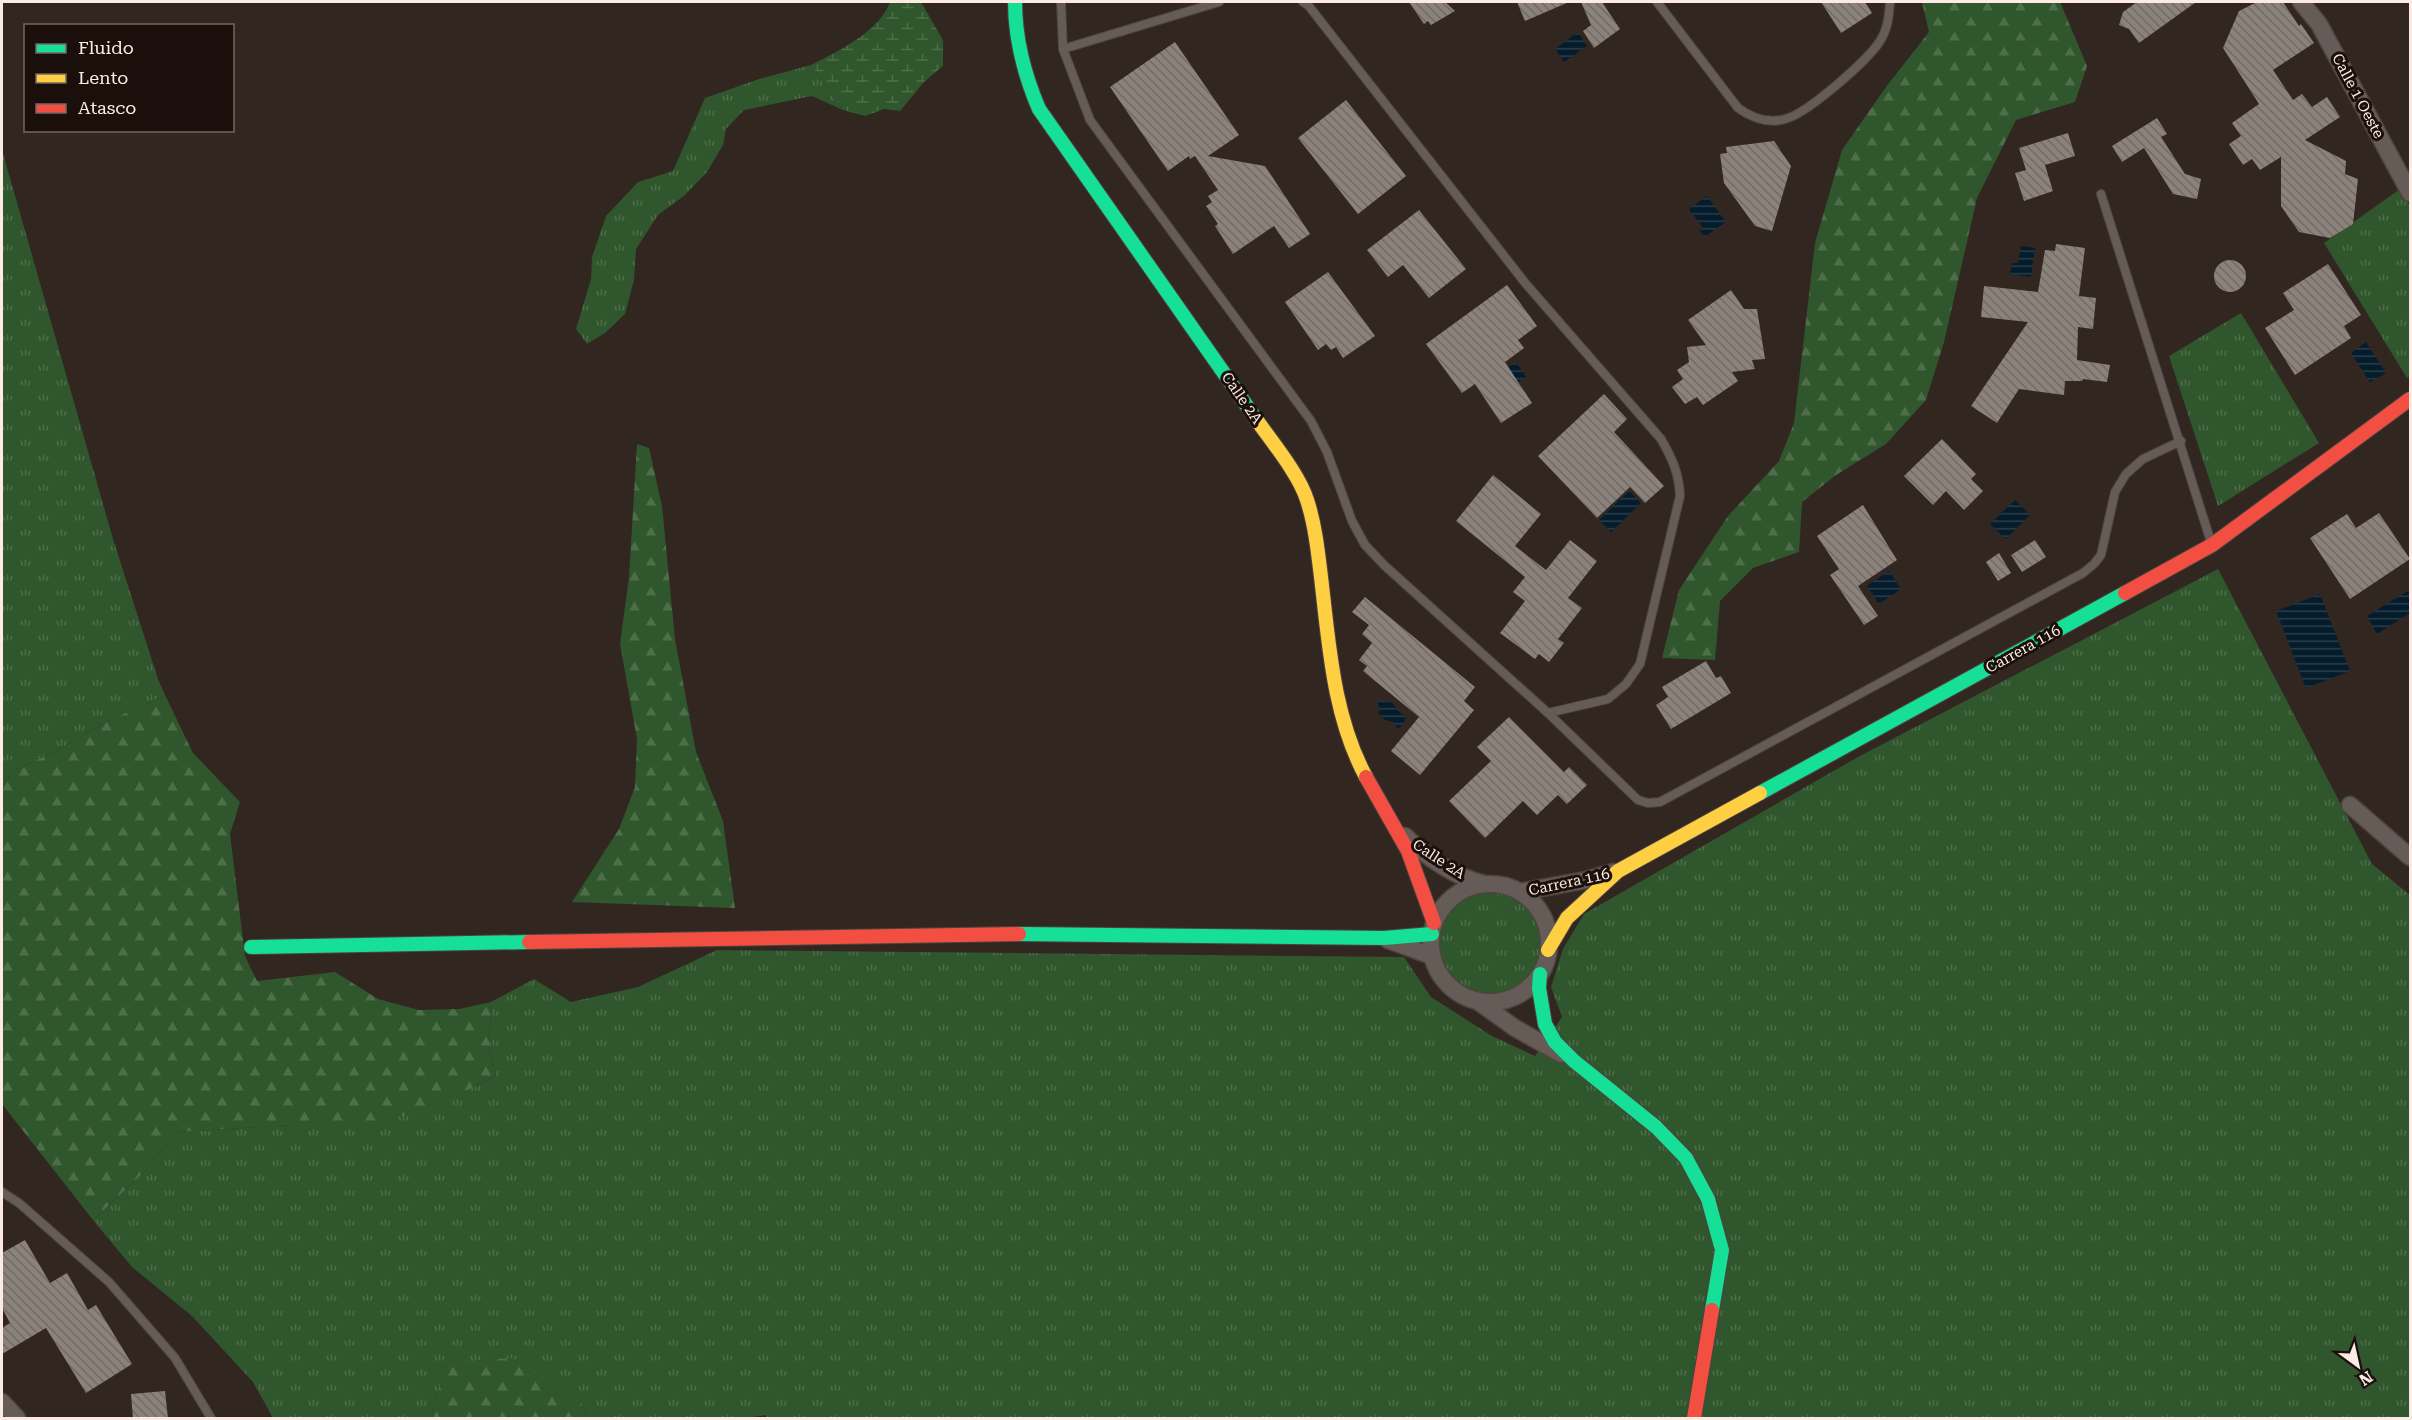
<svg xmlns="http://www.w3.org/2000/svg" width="2412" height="1420" font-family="'Roboto Serif',serif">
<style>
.grass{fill:url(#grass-tufts)}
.forest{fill:url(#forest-firs)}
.wetland{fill:url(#wetland-marsh)}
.water{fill:url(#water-rules)}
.building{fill:url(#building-back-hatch)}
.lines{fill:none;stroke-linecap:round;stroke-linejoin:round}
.lane-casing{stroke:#4e443f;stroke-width:10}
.street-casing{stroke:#4e443f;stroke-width:19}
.fast-casing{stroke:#4e443f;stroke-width:16}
.slow-casing{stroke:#4e443f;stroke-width:16}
.jam-casing{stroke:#4e443f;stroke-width:16}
.lane{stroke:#655c57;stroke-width:8}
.street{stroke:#655c57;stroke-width:16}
.fast{stroke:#16e098;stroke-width:14}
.slow{stroke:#ffcf43;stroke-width:14}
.jam{stroke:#f24e42;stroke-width:14}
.labels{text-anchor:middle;stroke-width:6;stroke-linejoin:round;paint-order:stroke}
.street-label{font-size:15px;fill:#fbebe4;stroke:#1a0f0b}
</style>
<defs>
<pattern id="grass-tufts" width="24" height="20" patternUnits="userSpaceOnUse" patternTransform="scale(1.5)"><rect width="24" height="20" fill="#2f562c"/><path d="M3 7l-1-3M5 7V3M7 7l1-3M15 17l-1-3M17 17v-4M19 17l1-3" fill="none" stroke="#4e6e4a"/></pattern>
<pattern id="forest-firs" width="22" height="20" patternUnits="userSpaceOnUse" patternTransform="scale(1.5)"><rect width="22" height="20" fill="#2f562c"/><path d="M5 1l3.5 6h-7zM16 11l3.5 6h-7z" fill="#4e6e4a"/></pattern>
<pattern id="wetland-marsh" width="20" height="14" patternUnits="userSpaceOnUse" patternTransform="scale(1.5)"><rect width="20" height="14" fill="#2f562c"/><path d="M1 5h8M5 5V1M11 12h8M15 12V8" fill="none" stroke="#4e6e4a"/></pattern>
<pattern id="water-rules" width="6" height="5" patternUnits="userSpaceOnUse" patternTransform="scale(1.5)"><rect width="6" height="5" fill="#041c2b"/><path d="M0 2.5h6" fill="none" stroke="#2a3d4a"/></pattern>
<pattern id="building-back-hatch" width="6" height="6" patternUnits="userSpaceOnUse" patternTransform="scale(1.5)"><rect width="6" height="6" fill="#8b827b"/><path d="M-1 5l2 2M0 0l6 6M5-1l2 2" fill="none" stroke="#716a65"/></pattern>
</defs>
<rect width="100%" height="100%" fill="#322621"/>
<path class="grass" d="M811 65 843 110 812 96 744 110 726 129 723 145 707 172 685 195 658 215 636 249 634 280 625 314 605 333 587 344 576 329 591 279 592 257 606 216 638 182 673 171 705 98 759 79Z
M2 150 113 539 158 679 165 695 108 721 58 750 15 770 2 786Z
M2400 189 2410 206V376L2407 378 2324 243Z
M2241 313 2319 443 2218 506 2169 356Z
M2218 569 2372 864 2410 895V1418H768L765 1415 746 1418H588L582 1404 447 1363 430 1418H273L253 1382 192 1316 132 1267 93 1220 139 1177 177 1132 293 1125H375L468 1090 496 1076 489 1047 491 1002 534 979 571 1002 638 987 717 950 1404 957 1431 997 1492 1036 1535 1056 1562 1017 1551 987 1563 949 1584 914 1858 757Z
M1431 943a59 59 0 1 1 118 0a59 59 0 1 1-118 0Z"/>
<path class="forest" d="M1922 2H2060L2087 66 2075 102 2016 120 1977 198 1944 342 1926 400 1886 444 1836 475 1802 502 1799 552 1753 568 1720 601 1715 660 1662 658 1679 590 1728 516 1779 461 1794 423 1815 243 1842 150 1886 87 1929 32Z
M637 444 649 448 662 506 675 639 696 752 723 821 735 908 572 902 619 829 635 787 637 739 620 644 629 577Z
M165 695 193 753 240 802 230 834 245 956 257 981 335 972 378 999 419 1010 459 1009 491 1002 489 1047 496 1076 468 1090 375 1126 293 1125 177 1132 139 1177 93 1220 2 1104V786L15 770 58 750 108 721Z
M513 1358 582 1404 588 1418H430L447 1362Z"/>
<path class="wetland" d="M890 2H921L943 40V66L925 81 900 111 884 109 865 116 843 110 811 65C837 52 880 31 890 2Z"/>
<path class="water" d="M1578 32 1587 46 1564 62 1555 49Z
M1707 196 1726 222 1704 237 1700 231 1703 228 1689 209Z
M2021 246 2035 248 2031 277 2010 274 2012 263H2018Z
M2366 342 2386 373 2370 382 2351 353Z
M1516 362 1526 377 1501 393 1491 379Z
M1629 491 1641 503 1611 532 1599 520Z
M2015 500 2030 515 2006 539 1990 524Z
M1889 571 1901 589 1879 604 1867 586Z
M2408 591 2410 595V613L2377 634 2367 616Z
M2320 594 2350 671 2306 688 2276 611Z
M1377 700 1392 702 1399 712 1405 716V722L1398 729 1393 722C1385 721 1382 718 1378 712L1380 710Z"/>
<path class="building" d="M1409 2H1445L1455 11 1431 25 1428 21 1424 24Z
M1517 2H1569L1525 21Z
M1581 2H1602L1620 29 1594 48 1583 31 1591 25Z
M1821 2H1865L1872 13 1841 33Z
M2137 2H2196L2139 43 2129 29 2119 25 2123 12Z
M2257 2H2283L2299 26 2301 24 2314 43 2273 70 2293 100 2302 94 2312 107 2327 97 2340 117 2305 140 2346 161 2345 174 2358 179 2353 224 2330 238 2299 232 2281 206V157L2260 170 2252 159 2243 165 2229 144 2241 136 2232 123 2259 104 2223 48 2239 11Z
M1175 42 1239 135 1208 156 1265 166 1310 234 1289 248 1274 226 1233 254 1215 226 1218 224 1206 206 1212 202 1208 196 1218 190 1195 156 1190 159 1189 156 1168 171 1110 87Z
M1346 100 1406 176 1358 214 1298 138Z
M2157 118 2167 134 2161 137 2185 174 2201 179 2197 199 2173 194 2144 148 2122 162 2112 146Z
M2068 133 2075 156 2045 165 2053 191 2024 201 2015 173 2026 170 2019 148Z
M1774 141 1791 166 1772 231 1755 226 1724 183 1720 154 1727 153 1726 147Z
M1419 210 1466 269 1429 298 1403 265 1388 277 1367 250Z
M2056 244 2085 248 2079 296 2096 298 2093 329 2078 327 2077 360 2110 365 2107 382 2083 379 2082 381H2065L2064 395 2019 389 1997 423 1971 406 2028 322 1981 317 1984 286 2038 292 2045 250 2055 251Z
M2214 276a16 16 0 1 1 32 0a16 16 0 1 1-32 0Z
M2328 264 2361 315 2344 326 2351 338 2295 375 2265 328 2294 310 2283 293Z
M1328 272 1375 336 1343 358 1336 347 1331 350 1326 344 1318 350 1285 302Z
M1507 285 1537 326 1518 340 1524 348 1505 362 1532 403 1501 423 1475 384 1462 393 1426 344Z
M1731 290 1744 309H1757L1765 359 1752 360 1755 369 1732 372 1738 381 1703 405 1697 397 1685 404 1672 387 1683 379 1677 370 1689 362 1687 347 1706 345 1688 320Z
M1604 394 1627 419 1614 432 1664 486 1645 503 1630 487 1597 518 1538 456Z
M1942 439 1976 474 1971 479 1983 491 1964 510 1946 491 1933 505 1904 476Z
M1493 475 1541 514 1515 546 1546 570 1570 540 1597 561 1568 598 1582 608 1558 639 1564 643 1549 662 1539 654 1535 659 1500 633 1525 601 1513 592 1525 577 1456 521Z
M1863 505 1897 560 1858 586 1878 616 1864 625 1830 575 1839 569 1817 536Z
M2379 513 2410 559 2350 599 2310 538 2347 514 2356 528Z
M2035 540 2046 557 2022 572 2011 555Z
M1999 553 2011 573 1998 581 1986 562Z
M1365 597 1475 687 1464 701 1474 710 1420 775 1391 751 1419 717 1363 671 1367 666 1359 660 1372 643 1362 634 1369 625 1352 612Z
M1706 661 1716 678 1721 676 1731 693 1671 729 1656 705 1668 697 1662 687Z
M1509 717 1564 772 1569 767 1587 785 1567 804 1558 795 1537 815 1523 801 1485 838 1449 801 1491 761 1477 747Z
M25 1240 50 1283 67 1273 88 1310 96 1305 132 1364 86 1393 46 1328 2 1354V1328L10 1323 2 1308V1253Z
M165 1391 168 1419H133L131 1394Z"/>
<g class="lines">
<g class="lane-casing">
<path id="lane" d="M1061 2 1063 49 1090 120 1311 421 1327 452 1352 521 1365 545 1384 565 1548 713 1638 800 1648 803 1660 802 2083 573 2094 564 2101 555 2115 492 2126 474 2143 459 2181 441
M1303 2 1308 5 1526 284 1661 439C1672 458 1679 473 1680 496L1640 664 1626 684 1608 699 1548 713
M1657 2 1738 108C1752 118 1768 124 1785 119 1807 114 1868 60 1880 41 1888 29 1889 15 1890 2
M1063 49 1219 2
M2101 194 2211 542
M2 1192 19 1203 109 1282 175 1358 211 1418"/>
</g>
<g class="street-casing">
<path id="street" d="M2301 2 2319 24 2410 193
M2350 805 2410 857
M1405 836C1426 857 1456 878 1485 884
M1431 943a59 59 0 1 1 118 0a59 59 0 1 1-118 0Z
M1520 892 1586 880 1614 872
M1388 940 1432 956
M1476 1000 1515 1028 1561 1054
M2 1402 17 1418"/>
</g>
<g class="fast-casing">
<path id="fast" d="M1015 2C1015 40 1024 74 1039 109L1256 419
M1760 793 2125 593
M1019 934 1384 938 1432 934
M251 947 529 942
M1540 974 1539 988 1545 1024 1555 1042 1574 1061 1656 1127 1686 1158 1708 1199 1722 1250 1712 1310"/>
</g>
<g class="slow-casing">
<path id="slow" d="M1256 419C1272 442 1299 474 1307 500 1315 524 1318 552 1321 577 1329 644 1333 716 1366 777
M1548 950 1567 918 1618 871 1760 793"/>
</g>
<g class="jam-casing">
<path id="jam" d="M2125 593 2212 545 2410 399
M1366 777 1408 851 1434 923
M529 942 1019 934
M1694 1418 1712 1310"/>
</g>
<use href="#lane" class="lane"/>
<use href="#street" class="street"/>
<use href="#fast" class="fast"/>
<use href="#slow" class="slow"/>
<use href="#jam" class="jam"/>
</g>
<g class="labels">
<g class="street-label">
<text transform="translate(2358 96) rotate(62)" y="5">Calle 1 Oeste</text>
<text transform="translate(1242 398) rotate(55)" y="5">Calle 2A</text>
<text transform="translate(2023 649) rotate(-29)" y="5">Carrera 116</text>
<text transform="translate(1439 859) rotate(33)" y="5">Calle 2A</text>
<text transform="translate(1569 882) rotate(-12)" y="5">Carrera 116</text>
</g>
</g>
<rect width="2412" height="1420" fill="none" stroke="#fbebe4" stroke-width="6"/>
<rect x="24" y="24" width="210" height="108" fill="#1a0f0b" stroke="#746762" stroke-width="1.5"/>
<rect x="36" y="44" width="30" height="9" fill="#16e098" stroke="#746762" stroke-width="1.5"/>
<text x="78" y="54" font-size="18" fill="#fbebe4">Fluido</text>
<rect x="36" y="74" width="30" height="9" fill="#ffcf43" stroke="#746762" stroke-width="1.5"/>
<text x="78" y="84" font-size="18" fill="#fbebe4">Lento</text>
<rect x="36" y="104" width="30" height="9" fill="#f24e42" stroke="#746762" stroke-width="1.5"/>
<text x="78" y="114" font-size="18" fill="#fbebe4">Atasco</text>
<g transform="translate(2358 1366) rotate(147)" stroke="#1a0f0b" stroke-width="4.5" paint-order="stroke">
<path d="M0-4.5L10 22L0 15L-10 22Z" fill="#fbebe4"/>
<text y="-9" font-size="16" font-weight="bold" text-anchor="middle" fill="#fbebe4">N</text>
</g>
</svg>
